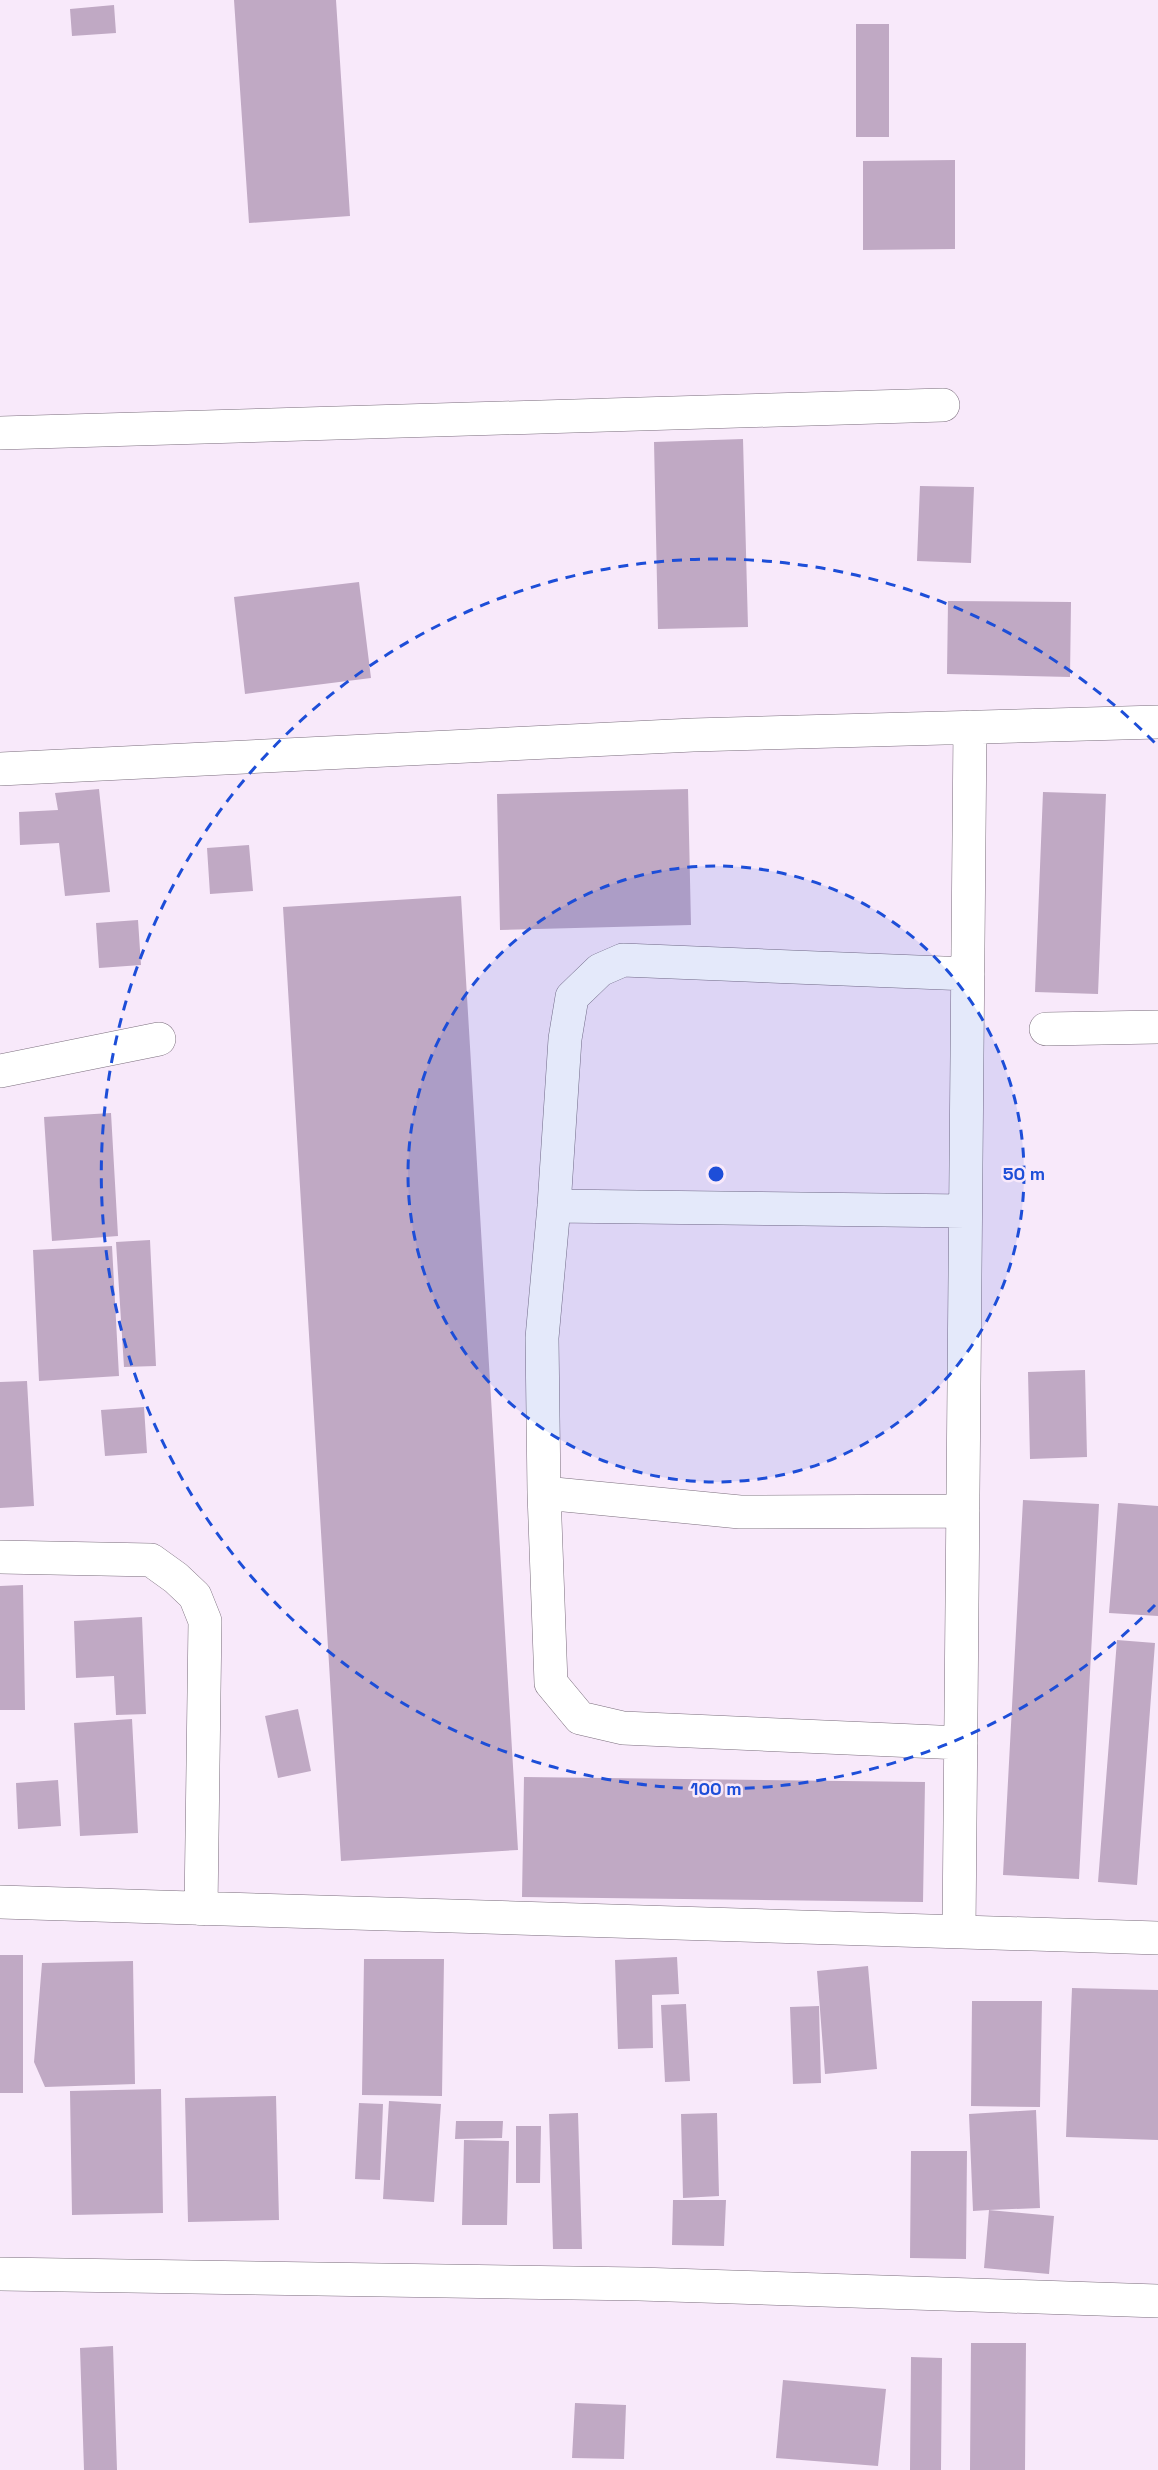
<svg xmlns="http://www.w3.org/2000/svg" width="1158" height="2470" font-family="'Space Grotesk',sans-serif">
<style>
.building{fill:#c0a9c4}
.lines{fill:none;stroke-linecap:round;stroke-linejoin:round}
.minor-casing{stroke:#7b6e7d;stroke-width:34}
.minor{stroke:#fff;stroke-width:33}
.ring{fill:none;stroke:#1d4ed8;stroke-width:3;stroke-dasharray:10 8}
.centre{fill:#1d4ed8;stroke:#f8e9fa;stroke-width:3}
.ring-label{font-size:18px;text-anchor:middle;font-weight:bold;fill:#1d4ed8;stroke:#f8e9fa;stroke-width:5;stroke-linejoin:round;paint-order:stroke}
</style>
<rect width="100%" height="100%" fill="#f8e9fa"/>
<path class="building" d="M234 0H336L350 216 249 223Z
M114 5 116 33 72 36 70 9Z
M856 24H889V137H856Z
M955 160V249L863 250V161Z
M743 439 748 627 658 629 654 442Z
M920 486 974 487 971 563 917 561Z
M359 582 371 678 245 694 234 597Z
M948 601 1071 602 1070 677 947 674Z
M99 789 110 892 65 896 59 843 20 845 19 812 58 810 55 793Z
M688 789 691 925 500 930 497 794Z
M1043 792 1106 794 1098 994 1035 992Z
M249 845 253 891 210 894 207 848Z
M461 896 518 1850 341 1861 283 907Z
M138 920 141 965 99 968 96 923Z
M111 1113 118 1236 52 1241 44 1117Z
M150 1240 156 1366 124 1367 116 1242Z
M112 1246 119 1376 39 1381 33 1250Z
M1085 1370 1087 1457 1030 1459 1028 1372Z
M27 1381 34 1506 0 1508V1382Z
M144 1407 147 1453 105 1456 101 1410Z
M1023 1500 1099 1504 1079 1879 1003 1875Z
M1118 1503 1158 1506V1616L1109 1613Z
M23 1585 25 1710H0V1586Z
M142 1617 146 1714 116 1715 114 1676 76 1678 74 1621Z
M1117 1640 1155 1643 1137 1885 1098 1882Z
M298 1709 311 1771 278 1778 265 1716Z
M132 1719 138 1833 80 1836 74 1723Z
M524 1777 925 1782 923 1902 522 1897Z
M58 1780 61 1826 18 1829 16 1783Z
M0 1955H23V2093H0Z
M677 1957 679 1994 652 1995 653 2048 618 2049 615 1960Z
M364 1959H444L442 2096 362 2095Z
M133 1961 135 2084 45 2087 34 2062 42 1963Z
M868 1966 877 2069 825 2074 817 1971Z
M1072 1988 1158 1990V2140L1066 2137Z
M972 2001H1042L1040 2107 971 2106Z
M686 2004 690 2081 665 2082 661 2005Z
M819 2006 821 2083 793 2084 790 2007Z
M161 2089 163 2213 72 2215 70 2091Z
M276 2096 279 2220 188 2222 185 2098Z
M389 2101 441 2104 434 2202 383 2199Z
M359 2103 383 2104 380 2180 355 2179Z
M1036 2110 1040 2208 989 2210 1054 2216 1049 2274 984 2268 989 2210 973 2211 969 2114Z
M578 2113 582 2249H553L549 2114Z
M717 2113 719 2196 683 2198 681 2114Z
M456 2121H503L502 2138 455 2139Z
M516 2126H541L540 2183H516Z
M464 2140 509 2141 507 2225H462Z
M911 2151H967L966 2259 910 2258Z
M673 2200H726L724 2246 672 2245Z
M971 2343H1026L1025 2470H970Z
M113 2346 117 2470H84L80 2348Z
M911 2357 942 2358 941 2470H910Z
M783 2380 886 2389 878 2466 776 2458Z
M575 2403 626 2405 624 2459 572 2458Z"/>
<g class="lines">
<g class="minor-casing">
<path id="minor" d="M0 433 943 405
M0 769 693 735 1158 722
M1046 1029 1158 1027
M0 1071 159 1039
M554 1206 965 1211
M544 1493 740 1512 963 1511
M0 1557 151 1560 176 1578 195 1596 205 1621 201 1909
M961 1743 623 1728 580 1718 551 1683 544 1493 542 1338 554 1206 565 1039 572 997 600 970 623 960 968 974
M0 1902 1158 1938
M959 1932 970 727
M0 2274 639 2284 1158 2301"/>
</g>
<use href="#minor" class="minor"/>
</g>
<circle cx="716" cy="1174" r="308" fill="#1d4ed8" fill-opacity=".12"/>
<g class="ring">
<circle cx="716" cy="1174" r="308"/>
<path d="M1155 1605A615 615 0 1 1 1155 743"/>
</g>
<circle cx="716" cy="1174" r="9" class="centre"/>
<g class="ring-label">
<text x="1024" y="1180">50 m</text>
<text x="716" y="1795">100 m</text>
</g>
</svg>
